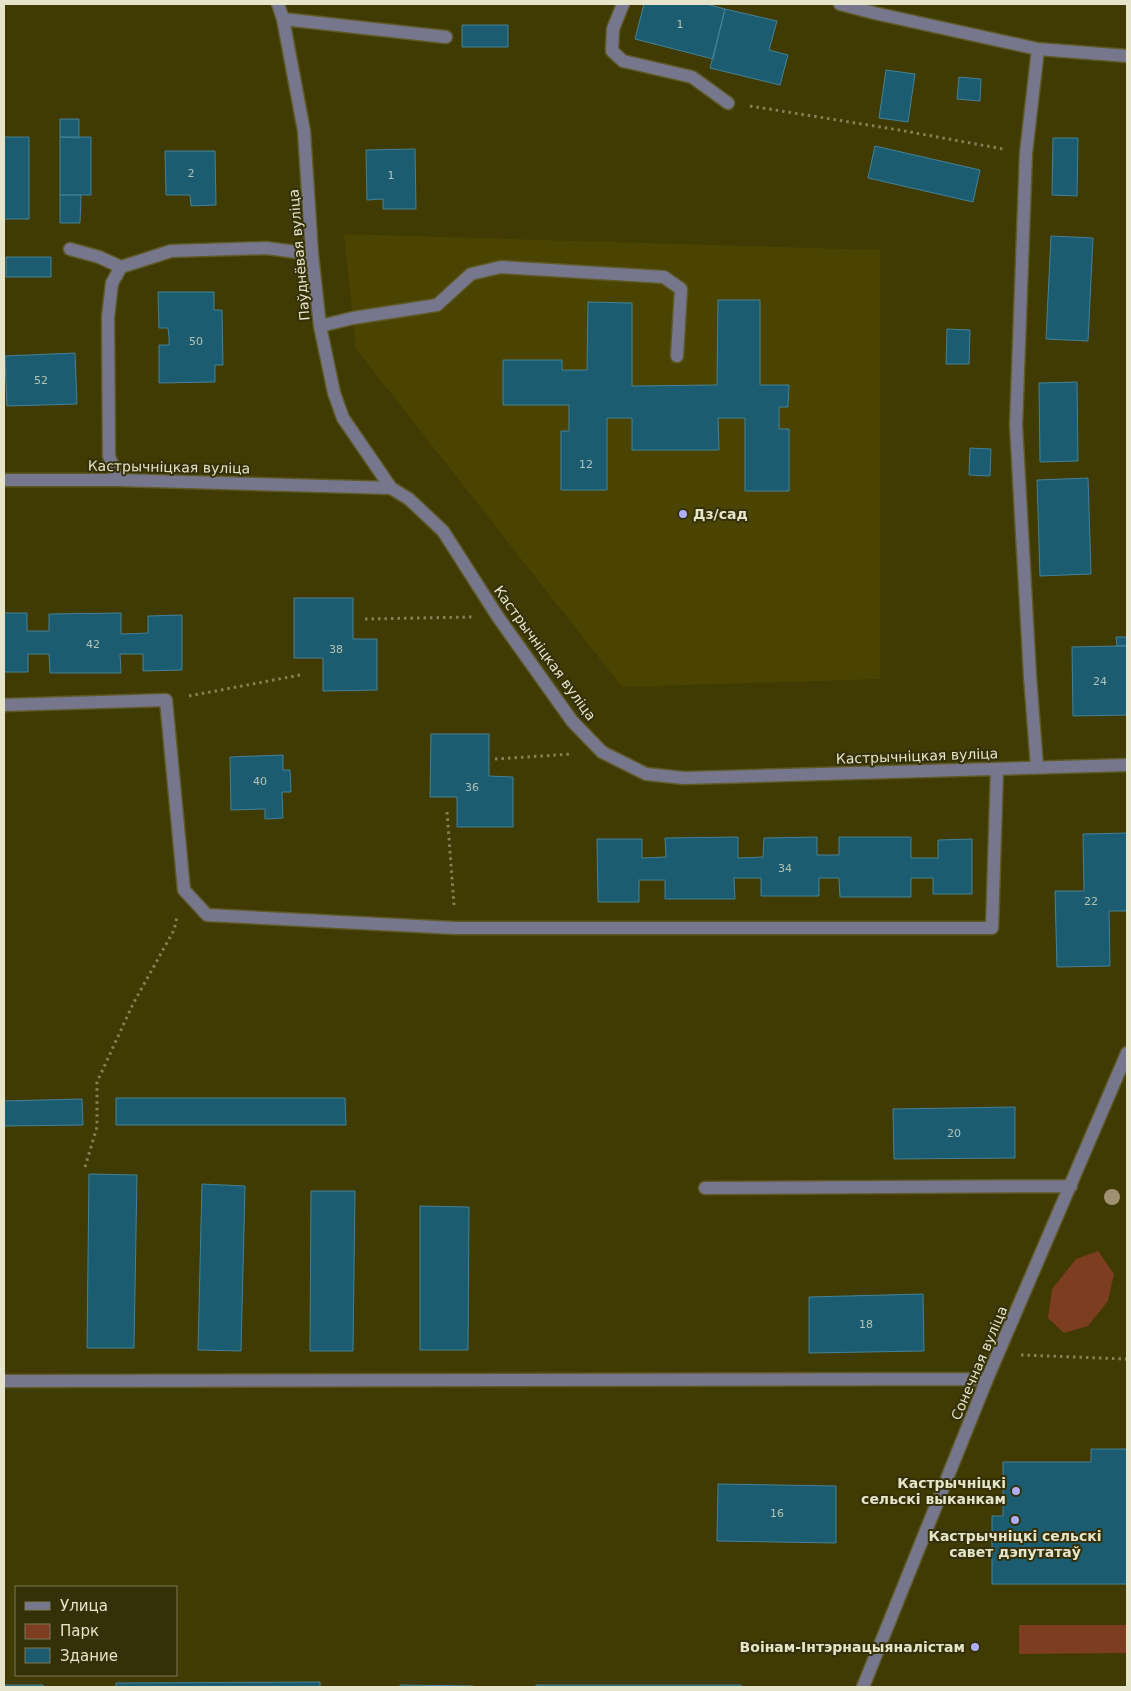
<svg xmlns="http://www.w3.org/2000/svg" width="1131" height="1691" font-family="'DejaVu Sans',sans-serif">
<style>
.built{fill:#4a4400}
.green{fill:#7c3d20}
.building{fill:#1c5c71;stroke:#448197}
.lines{fill:none;stroke-linecap:round;stroke-linejoin:round}
.minor-casing{stroke:#5e5926;stroke-width:15}
.path{stroke:#848154;stroke-width:3;stroke-dasharray:2.5 4;stroke-linecap:butt}
.minor{stroke:#76778c;stroke-width:12}
.tree{fill:#a19173}
.poi-dot{fill:#afaefa;stroke:#343008;stroke-width:2}
.labels{text-anchor:middle;stroke-width:4;stroke-linejoin:round;paint-order:stroke}
.number-label{font-size:11px;fill:#b4c2b4}
.street-label{font-size:14px;fill:#e6e4ca;stroke:#343008}
.poi-label{font-size:14px;font-weight:bold;fill:#e6e4ca;stroke:#343008;text-anchor:end}
</style>
<rect width="100%" height="100%" fill="#403b02"/>
<path class="built" d="M344 234 880 250V679L622 687 356 349Z"/>
<path class="green" d="M1098 1251 1114 1274 1108 1301 1088 1326 1064 1333 1048 1318 1052 1289 1076 1259Z
M1019 1625H1127V1653L1019 1654Z"/>
<path class="building" d="M644 4H706L725 9 713 59 635 39Z
M725 9 777 21 769 50 788 55 780 85 710 68Z
M462 25H508V47H462Z
M886 70 915 74 908 122 879 118Z
M959 77 981 79 980 101 957 99Z
M60 119H79V138L60 137Z
M4 137H29V219H4Z
M60 137H91V195H60Z
M1053 138H1078L1077 196 1052 195Z
M875 146 980 170 973 202 868 178Z
M415 149 416 209H383V199L367 200 366 150Z
M165 151H215L216 205 191 206 190 195H166Z
M60 195H81L80 223H60Z
M1051 236 1093 238 1088 341 1046 339Z
M6 257H51V277H6Z
M158 292H214V310H222L223 365H215V382L159 383V345H169V337L168 328H159Z
M718 300H760V385H789L788 407H779V429H789V491H745V418H718L719 450H632V418H607V490H561V431H569V405H503V360H562V370H587L588 302 632 303V386L717 385Z
M947 329 970 330 969 364H946Z
M75 353 77 404 7 406 5 356Z
M1077 382 1078 461 1040 462 1039 383Z
M970 448 991 449 990 476 969 475Z
M1088 478 1091 574 1040 576 1037 480Z
M294 598H353V639H377V690L323 691V658H294Z
M4 613H27V631H49V614L121 613V634L148 633V616L182 615V670L143 671V654H120L121 673H50L49 654H28V672H4Z
M1116 637H1127V646H1117Z
M1117 646H1127V715L1073 716 1072 647Z
M431 734H489V776L513 777V827H457V797H430Z
M283 755V770H290L291 792H282L283 818 265 819V809L231 810 230 757Z
M1127 833V911H1109L1110 966 1057 967 1055 891H1084L1083 834Z
M738 837V858L763 857 764 838 817 837V855H839V837H911V858H938V840L972 839V894H933V878H911V897H840L839 878H819V896H761V878H734L735 899H665V880H639V902H598L597 839H642V858L666 857 665 838Z
M116 1098H345L346 1125H116Z
M82 1099 83 1125 4 1126V1101Z
M1015 1107V1158L894 1159 893 1109Z
M89 1174 137 1175 134 1348H87Z
M202 1184 245 1186 241 1351 198 1350Z
M311 1191H355L353 1351H310Z
M420 1206 469 1207 468 1350H420Z
M923 1294 924 1351 809 1353V1297Z
M1091 1449H1127V1584H992V1516H1003V1462H1091Z
M718 1484 836 1486V1543L717 1541Z
M320 1682V1687H116V1683Z
M4 1685H43V1687H4Z
M400 1685 473 1686V1687H400Z
M536 1685H741V1687H536Z"/>
<g class="lines">
<g class="minor-casing">
<path id="minor" d="M278 4 283 19 304 131 312 254 320 326 334 393 343 418 391 488
M623 4 613 29 612 51 623 61 692 77 728 103
M840 4 874 13 1038 49 1127 56
M283 19 446 37
M70 249 99 257 121 267
M320 326 353 318 437 305 471 274 501 267 664 277 681 289 677 356
M4 480H118L391 488 409 499 443 531 498 617 572 721 602 752 646 774 684 778 1127 765
M118 480 109 456 108 317 112 283 121 267 171 251 266 248 312 254
M4 705 166 700 184 890 207 915 455 928H992L997 769
M1037 767 1030 676 1016 425 1026 153 1038 49
M705 1188 1071 1186
M4 1381 987 1379
M863 1687 987 1379 1127 1053"/>
</g>
<path class="path" d="M750 106 899 130 1003 149
M365 619 472 617
M189 696 300 675
M495 759 572 754
M447 812 454 905
M85 1167 97 1127V1082L133 1004 174 930 177 917
M1021 1355 1127 1359"/>
<use href="#minor" class="minor"/>
</g>
<circle class="tree" cx="1112" cy="1197" r="8"/>
<g class="poi-dot">
<circle cx="683" cy="514" r="5"/>
<circle cx="1016" cy="1491" r="5"/>
<circle cx="1015" cy="1520" r="5"/>
<circle cx="975" cy="1647" r="5"/>
</g>
<g class="labels">
<g class="number-label">
<text x="680" y="28">1</text>
<text x="191" y="177">2</text>
<text x="391" y="179">1</text>
<text x="196" y="345">50</text>
<text x="41" y="384">52</text>
<text x="586" y="468">12</text>
<text x="93" y="648">42</text>
<text x="336" y="653">38</text>
<text x="1100" y="685">24</text>
<text x="260" y="785">40</text>
<text x="472" y="791">36</text>
<text x="785" y="872">34</text>
<text x="1091" y="905">22</text>
<text x="954" y="1137">20</text>
<text x="866" y="1328">18</text>
<text x="777" y="1517">16</text>
</g>
<g class="street-label">
<text transform="translate(299 255) rotate(-95)" y="5">Паўднёвая вуліца</text>
<text transform="translate(169 467) rotate(1)" y="5">Кастрычніцкая вуліца</text>
<text transform="translate(545 653) rotate(54)" y="5">Кастрычніцкая вуліца</text>
<text transform="translate(917 756) rotate(-2)" y="5">Кастрычніцкая вуліца</text>
<text transform="translate(979 1363) rotate(-67)" y="5">Сонечная вуліца</text>
</g>
<g class="poi-label">
<text x="693" y="519" text-anchor="start">Дз/сад</text>
<text x="1006" y="1488">Кастрычніцкі<tspan x="1006" dy="16">сельскі выканкам</tspan></text>
<text x="1015" y="1541" text-anchor="middle">Кастрычніцкі сельскі<tspan x="1015" dy="16">савет дэпутатаў</tspan></text>
<text x="965" y="1652">Воінам-Інтэрнацыяналістам</text>
</g>
</g>
<rect width="1131" height="1691" fill="none" stroke="#e6e4ca" stroke-width="10"/>
<rect x="15" y="1586" width="162" height="90" fill="#343008" stroke="#7b7856"/>
<rect x="25" y="1602" width="25" height="8" fill="#76778c" stroke="#7b7856"/>
<text x="60" y="1611" font-size="15" fill="#e6e4ca">Улица</text>
<rect x="25" y="1624" width="25" height="15" fill="#7c3d20" stroke="#7b7856"/>
<text x="60" y="1636" font-size="15" fill="#e6e4ca">Парк</text>
<rect x="25" y="1648" width="25" height="15" fill="#1c5c71" stroke="#7b7856"/>
<text x="60" y="1661" font-size="15" fill="#e6e4ca">Здание</text>
</svg>
